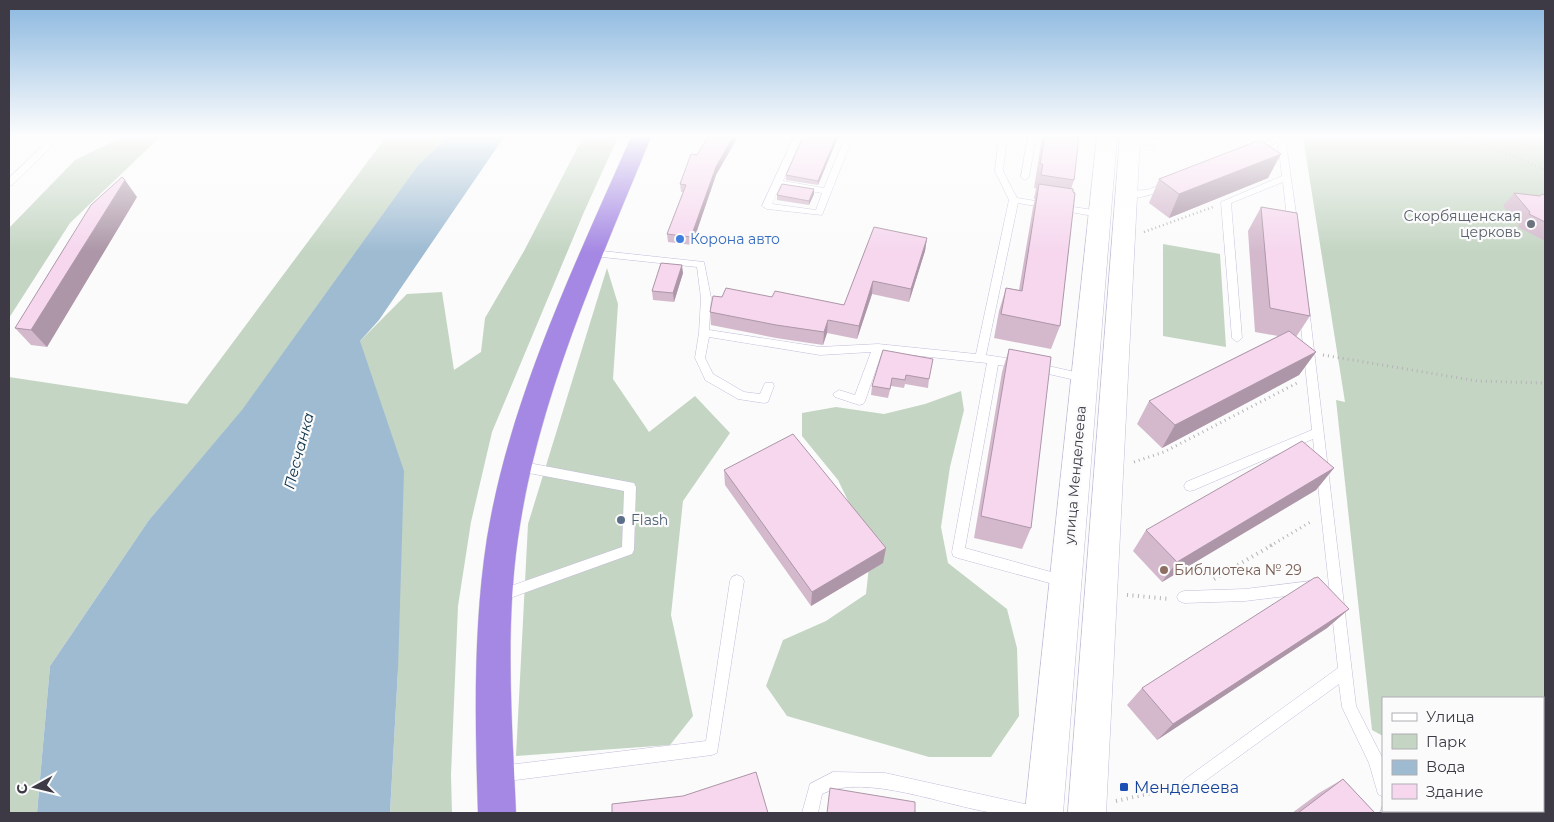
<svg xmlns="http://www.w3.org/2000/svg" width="1554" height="822" font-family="Montserrat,sans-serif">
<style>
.green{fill:#c4d5c3}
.water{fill:#9ebbd2}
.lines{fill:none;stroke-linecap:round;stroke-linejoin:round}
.lane-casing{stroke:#c3bcda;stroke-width:1}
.secondary-casing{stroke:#c3bcda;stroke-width:1}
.highway-casing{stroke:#d8d8da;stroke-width:1}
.path-far2{stroke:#b5b4b8;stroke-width:2.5;stroke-dasharray:1 3;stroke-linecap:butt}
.path-far1{stroke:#b5b4b8;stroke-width:3;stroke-dasharray:1 4;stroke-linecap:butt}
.path{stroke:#b5b4b8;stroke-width:4;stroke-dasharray:1 4.5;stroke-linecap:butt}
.lane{fill:#fff;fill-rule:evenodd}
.secondary{fill:#fff;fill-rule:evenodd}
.highway{fill:#a588e3;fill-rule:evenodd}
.wall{fill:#d4b9cd}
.shaded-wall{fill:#ac96a7}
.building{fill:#f6d7ee;stroke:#ac96a7}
.worship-dot{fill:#6b7280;stroke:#fbfbfb;stroke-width:2}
.shop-dot{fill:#3f7fe0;stroke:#fbfbfb;stroke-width:2}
.service-dot{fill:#5c6f8a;stroke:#fbfbfb;stroke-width:2}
.education-dot{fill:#8d6e63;stroke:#fbfbfb;stroke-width:2}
.transit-dot{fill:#1a4fb4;stroke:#fbfbfb;stroke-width:2}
.labels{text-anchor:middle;stroke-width:4.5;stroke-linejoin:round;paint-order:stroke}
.worship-label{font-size:14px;fill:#5b616d;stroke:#fbfbfb;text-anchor:end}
.shop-label{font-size:14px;fill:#366cbe;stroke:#fbfbfb;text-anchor:start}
.street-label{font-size:14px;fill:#3d3a46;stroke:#fbfbfb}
.service-label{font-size:14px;fill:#4e5e75;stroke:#fbfbfb;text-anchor:start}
.education-label{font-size:14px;fill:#785e54;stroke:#fbfbfb;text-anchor:start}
.water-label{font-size:15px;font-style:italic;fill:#072e46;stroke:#fbfbfb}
.near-transit-label{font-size:16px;fill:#164399;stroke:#fbfbfb;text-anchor:start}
</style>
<rect width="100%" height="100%" fill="#fbfbfb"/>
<path class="green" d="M122 137H160L70 223 9 318V228L75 160Z
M386 137H447L418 165 242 411 149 520 50 666 37 813H9V377L187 404Z
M583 137H618L584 212 492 432 471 522 458 606 451 775 452 813H390L398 670 360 341 407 294 442 292 454 370 481 352 485 318 524 251Z
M1303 137H1545V806L1543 804V698H1383V736L1372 730 1336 400 1345 402Z
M1163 244 1220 254 1226 347 1163 336Z
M607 268 618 304 613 379 649 432 695 396 730 433 683 501 671 615 693 716 670 745 516 756 528 524Z
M961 391 964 410 950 467 941 527 948 563 1007 609 1017 648 1019 716 991 757H929L787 716 766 686 783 640 826 621 866 594 871 548 838 480 802 436V413L836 407 884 414 925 404Z"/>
<path class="water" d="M447 137H504L379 320 360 341 404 471 398 670 390 813H37L50 666 149 520 242 410 418 165Z"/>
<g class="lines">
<g class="lane-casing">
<path id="lane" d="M52 137H61L12 185 9 186V178Z
M794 137H802L783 181 824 188 845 137H853L822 215 767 209 762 206ZM780 186 822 193 816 210 772 204Z
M999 137H1007L1003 171 1017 198 1099 211 1104 214 1099 217 1018 203 986 355 1019 360 1024 364 1019 368 998 365 965 548 1069 577 1071 581 1069 585 1064 587 958 558 953 556 952 552 987 363 882 352 865 401 863 404 859 405 835 397 833 394 839 390 855 395 871 352 820 355 709 337 705 358 713 374 744 392 760 394 765 383H773L774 386 768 402 764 403 738 399 705 380 704 377 695 358 699 333 701 298 697 267 593 256 588 253 593 250 704 262 711 298 709 330 820 347 878 344 976 354 1009 200 995 171Z
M1028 137H1036L1029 177 1025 180 1021 177Z
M1160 137H1173C1163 144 1136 149 1126 142 1135 136 1150 141 1160 137Z
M1275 137H1285L1298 227 1293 230 1288 227 1283 182 1231 203 1242 338 1237 342 1232 338 1221 202 1282 176 1278 142 1255 152H1249L1248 150Z
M1168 182 1172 185 1171 187C1159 192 1134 203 1123 194L1127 191 1147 190Z
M1304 304 1309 308 1356 706 1383 759V797L1378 794 1369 763 1342 707 1339 684 1190 792 1185 789 1182 784 1185 779 1338 668 1313 439 1194 490 1190 491 1186 490 1184 486 1186 482 1312 430 1299 308Z
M1035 363 1084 374 1089 378 1084 382 1031 370 1030 367 1031 364Z
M518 461 634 483 636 487 634 550 632 554 499 602 494 600 492 596 494 592 622 547 624 491 518 471 514 469 512 466 514 463Z
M737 575 742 577 744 581 717 753 712 755 500 782 495 779 492 774 495 769 500 766 706 741 730 581 732 577Z
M1311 581 1316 583 1318 587 1316 591 1311 593 1245 601 1184 603 1179 601 1177 597 1179 593 1184 591 1245 589Z
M833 772 885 773 1029 805 1034 808 1037 813C1024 814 1008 815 995 813 948 807 864 772 822 794L818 813H802L810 784Z
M1383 805V811H1396V813H1380Z"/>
</g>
<g class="secondary-casing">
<path id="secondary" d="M1097 137H1117L1063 813H1025Z
M1120 137H1140L1106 813H1068Z"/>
</g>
<g class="highway-casing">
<path id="highway" d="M631 137H651C598 267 538 398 518 538 505 629 512 722 516 813H478C475 722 473 628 487 538 510 398 574 267 631 137Z"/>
</g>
<path class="path-far2" d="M1469 137 1545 170
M1458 149 1466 137
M1144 232 1213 207"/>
<path class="path-far1" d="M1323 355 1477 381 1545 383
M1134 462 1164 452 1299 382
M1270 546 1312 521"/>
<path class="path" d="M1214 579 1272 545
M1127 595 1170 599
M1116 801 1174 788"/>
<use href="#lane" class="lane"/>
<use href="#secondary" class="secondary"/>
<use href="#highway" class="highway"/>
</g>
<path class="wall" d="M838 137 818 185 786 180V175Z
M1042 137H1079L1074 180 1071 189 1060 326 1051 349 994 338 999 311 1006 288 1019 290 1033 207 1035 199H1034L1036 188H1034Z
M716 175 692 245 668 242 667 234 683 192H681L680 184Z
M1268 178 1169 218 1149 203 1159 179Z
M1514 193 1540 196 1545 195V241L1518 227 1519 225 1503 206Z
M814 194 809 205 777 200V195Z
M137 197 47 347 31 345 15 328Z
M1261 207 1310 316 1296 337 1316 352 1299 375 1162 448 1137 424 1149 401 1278 336 1255 332 1248 231Z
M927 238 925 251 909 302 872 294 857 339 827 333 823 345 776 338 711 325 710 312 722 297H772L844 305Z
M683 273 674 302 653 300 652 291Z
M1009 349 1031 528 1022 549 974 538 1002 372Z
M883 350 929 379 928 388 905 384 904 388 891 386 888 398 871 395 872 386Z
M1334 468 1316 490 1162 582 1133 551 1146 530Z
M724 470 886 548 883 563 811 606 725 485Z
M1349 609 1327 628 1157 740 1127 705 1142 688Z
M1343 779 1375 813H1292L1319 793Z
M1443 811H1543L1545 813H1437Z"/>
<path class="shaded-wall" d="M733 137H738L716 175 692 245 691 237 716 167Z
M836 137H838L818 185V181Z
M1281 154 1268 178 1169 218 1179 194Z
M125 180 137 197 47 347 31 330Z
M814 189V194L809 205V201Z
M927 238 925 251 909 302 911 289Z
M682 265 683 273 674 302 673 293Z
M873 281 872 294 857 339 859 326Z
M828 320 827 333 823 345 824 332Z
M1316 352 1299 375 1162 448 1175 425Z
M1334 468 1316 490 1162 582 1177 562Z
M886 548 883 563 811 606 812 592Z
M1349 609 1327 628 1157 740 1173 724Z"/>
<path class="building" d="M708 137H733L716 167 691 237 667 234 686 185 680 184 691 154 697 155Z
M803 137H836L818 181 786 175Z
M1045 137H1079L1074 180 1041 175 1043 164H1040Z
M1260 140 1281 154 1179 194 1159 179Z
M122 177 125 180 31 330 15 328 91 205Z
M782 184 814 189 809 201 777 195Z
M1039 184 1073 189V192L1075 193 1060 326 1001 314 1006 288 1022 291Z
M1514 193 1540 196 1542 194 1545 195V222L1529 214 1530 212Z
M1261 207 1297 213 1310 316 1270 308Z
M874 227 927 238 911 289 873 281 859 326 828 320 824 332 776 325 710 312 713 296 722 297 726 288 772 297 775 291 844 305Z
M661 263 682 265 673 293 652 291Z
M1289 331 1316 352 1175 425 1149 401Z
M1009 349 1051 357 1031 528 981 516Z
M883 350 933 359 929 379 906 375 905 380 892 378 890 389 872 386Z
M793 434 886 548 812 592 724 470Z
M1302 441 1334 468 1177 562 1146 530Z
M1318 577 1349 609 1173 724 1142 688 1314 578Z
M756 772 768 813H612V804L683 796Z
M1343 779 1375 813H1298Z
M830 788 915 802V813H827Z
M1543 803 1545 804V813H1477L1476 811H1543Z"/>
<linearGradient id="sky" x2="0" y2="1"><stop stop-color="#8ab7df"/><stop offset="0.54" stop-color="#fdfdfd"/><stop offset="1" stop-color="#fdfdfd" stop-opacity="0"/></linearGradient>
<rect width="1554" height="252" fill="url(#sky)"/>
<circle class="worship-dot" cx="1531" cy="224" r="5"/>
<circle class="shop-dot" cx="680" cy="239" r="5"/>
<circle class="service-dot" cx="621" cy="520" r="5"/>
<circle class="education-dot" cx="1164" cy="570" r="5"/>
<rect class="transit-dot" x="1119" y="782" width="10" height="10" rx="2.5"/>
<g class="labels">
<g class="worship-label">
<text x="1521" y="221">Скорбященская<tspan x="1521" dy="16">церковь</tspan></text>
</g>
<g class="shop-label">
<text x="690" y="244">Корона авто</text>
</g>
<g class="street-label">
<text transform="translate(1075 475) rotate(-85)" y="5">улица Менделеева</text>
</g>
<g class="service-label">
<text x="631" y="525">Flash</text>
</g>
<g class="education-label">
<text x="1174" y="575">Библиотека № 29</text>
</g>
<g class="water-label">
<text transform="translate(299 451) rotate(-75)" y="5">Песчанка</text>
</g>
<g class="near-transit-label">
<text x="1134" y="793">Менделеева</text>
</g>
</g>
<rect width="1554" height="822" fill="none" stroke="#3d3a46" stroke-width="20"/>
<rect x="1382" y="697" width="162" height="115" fill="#fbfbfb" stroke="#afaeb3"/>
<rect x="1392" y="713" width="25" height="8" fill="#ffffff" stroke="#afaeb3"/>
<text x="1426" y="722" font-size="15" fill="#3d3a46">Улица</text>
<rect x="1392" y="734" width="25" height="15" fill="#c4d5c3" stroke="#afaeb3"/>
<text x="1426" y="747" font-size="15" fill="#3d3a46">Парк</text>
<rect x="1392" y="760" width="25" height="15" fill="#9ebbd2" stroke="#afaeb3"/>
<text x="1426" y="772" font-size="15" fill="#3d3a46">Вода</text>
<rect x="1392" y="784" width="25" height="15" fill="#f6d7ee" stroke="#afaeb3"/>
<text x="1426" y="797" font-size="15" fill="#3d3a46">Здание</text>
<g transform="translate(35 787) rotate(262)" stroke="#fbfbfb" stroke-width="4" paint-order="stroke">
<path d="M0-4L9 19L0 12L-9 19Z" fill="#3d3a46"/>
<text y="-8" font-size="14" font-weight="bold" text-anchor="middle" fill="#3d3a46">С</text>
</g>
</svg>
